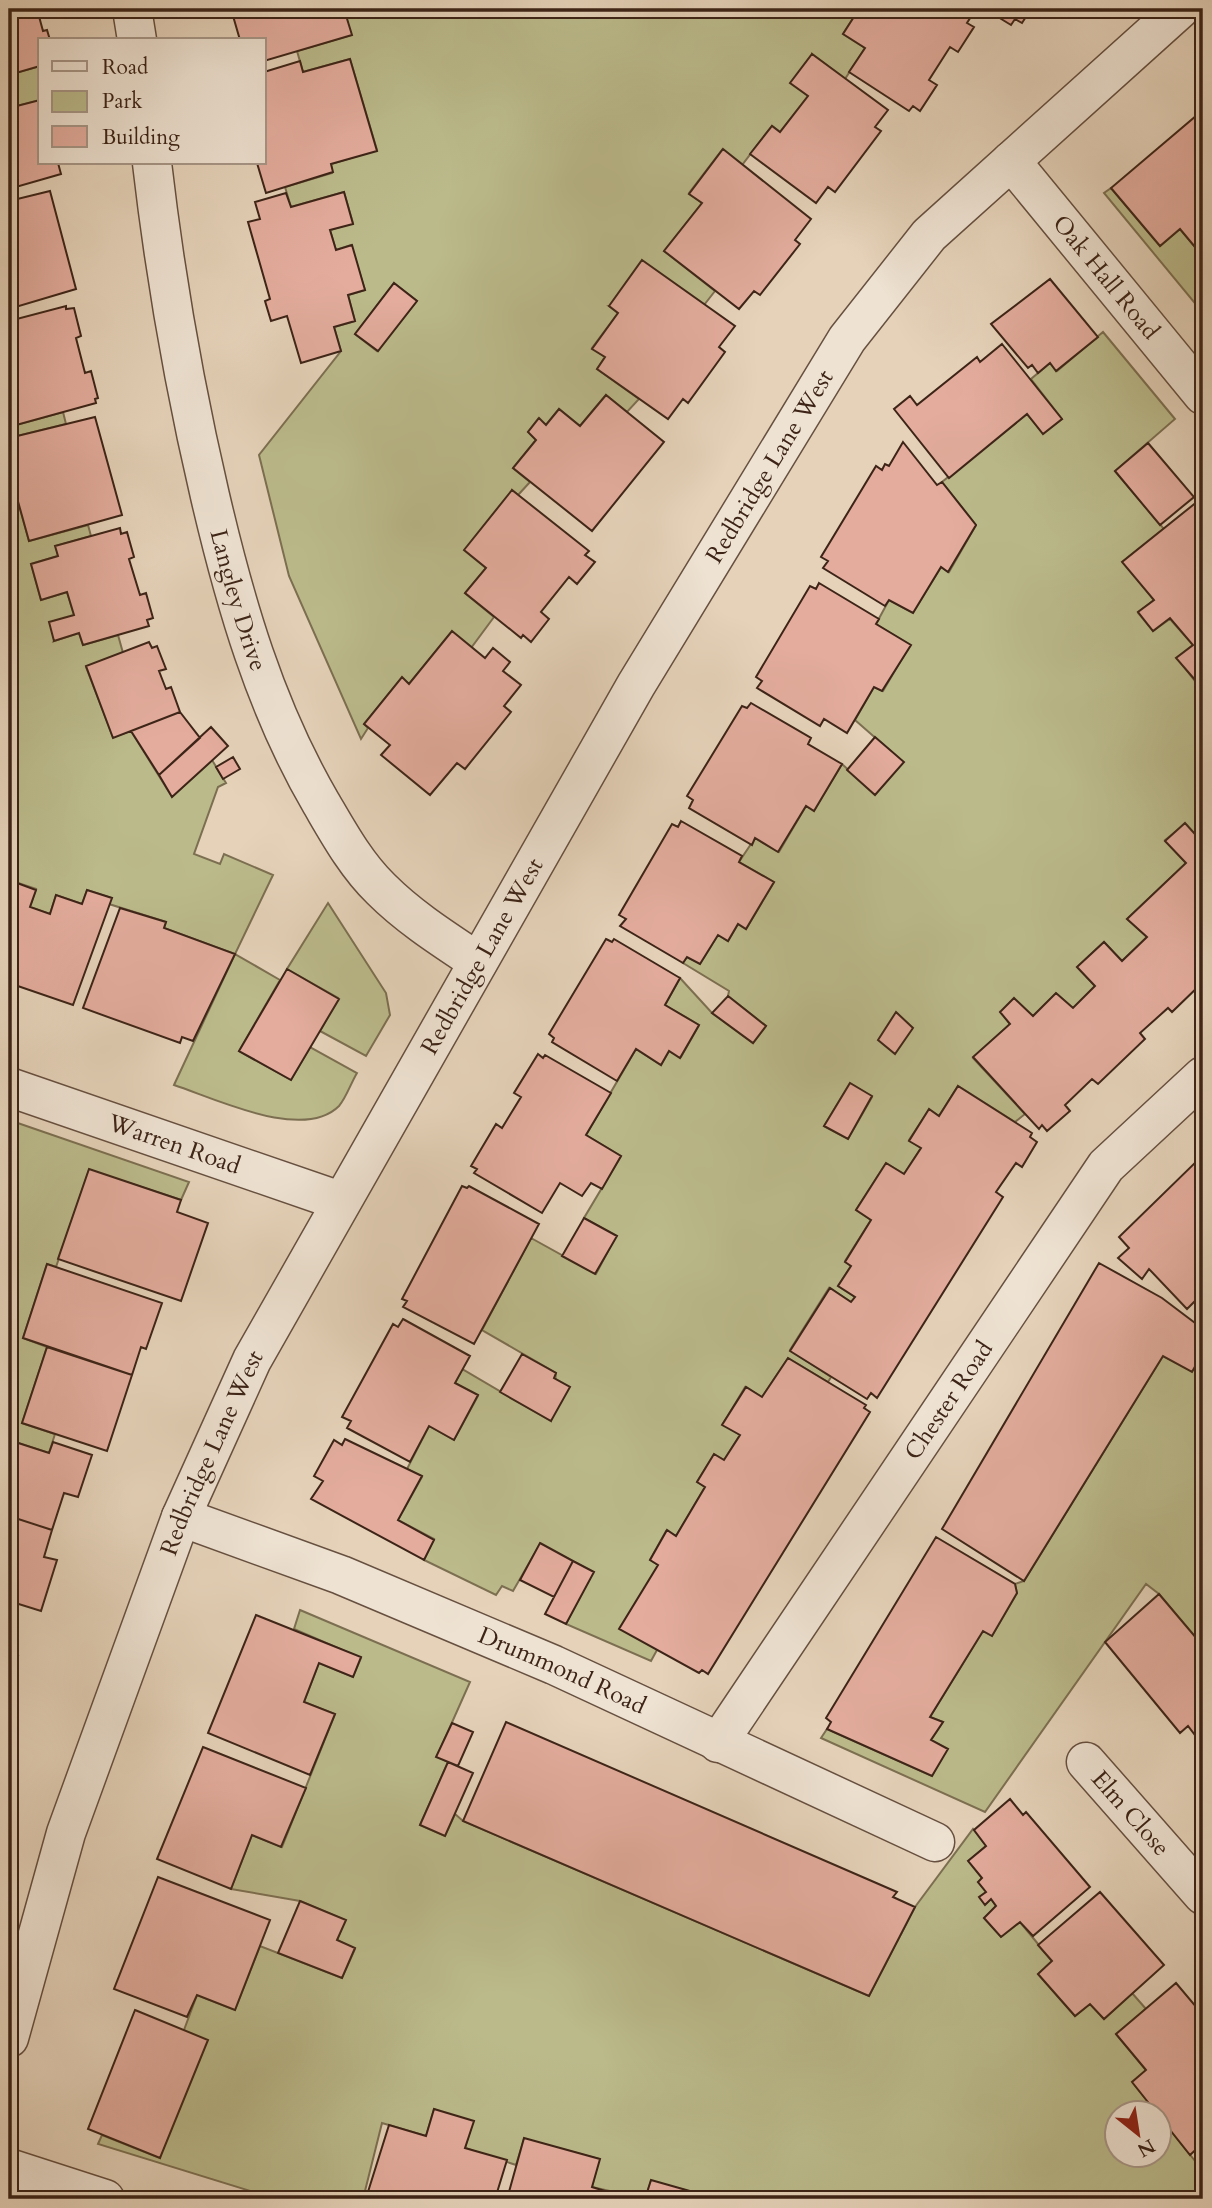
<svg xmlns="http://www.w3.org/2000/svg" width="1212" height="2208" font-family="Cardo,serif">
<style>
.green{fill:#bbba8b;stroke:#7c6f51;stroke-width:2;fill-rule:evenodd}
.building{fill:#e3ac9d;stroke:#3d2417;stroke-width:2}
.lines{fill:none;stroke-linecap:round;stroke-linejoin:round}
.minor-casing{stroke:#675040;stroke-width:41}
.minor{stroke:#eee2d2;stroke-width:38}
.labels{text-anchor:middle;stroke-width:5;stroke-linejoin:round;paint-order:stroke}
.street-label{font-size:24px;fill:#3d2417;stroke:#eee2d2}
</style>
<rect width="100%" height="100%" fill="#e5d2b9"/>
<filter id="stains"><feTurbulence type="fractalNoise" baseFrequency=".00286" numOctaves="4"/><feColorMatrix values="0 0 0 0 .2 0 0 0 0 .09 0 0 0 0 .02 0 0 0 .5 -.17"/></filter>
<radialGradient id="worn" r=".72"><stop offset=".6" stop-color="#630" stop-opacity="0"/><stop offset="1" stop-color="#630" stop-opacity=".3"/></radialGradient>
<path class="green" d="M344 9H859L843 34 865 48 845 79 812 54 808 96 780 132 772 126 742 165 722 150 689 193 702 203 664 251 715 291 704 305 609 306 618 313 592 348 605 357 597 369 639 399 627 412 606 395 580 426 559 409 546 425 538 419 528 432 536 440 513 468 530 482 518 495 512 490 486 568 465 593 494 617 471 648 452 632 409 684 402 678 364 724 368 728 361 739 289 576 259 455 341 351 334 327 355 321 348 295 365 290 351 245 336 250 330 230 353 223 344 192 291 207 285 187 332 173 331 164 377 150 350 59 303 72 297 51 351 35ZM394 283 417 301 377 351 355 334Z
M40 66V100L9 108V75Z
M1111 188 1160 246 1180 229 1195 247 1203 240V313L1104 193Z
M1103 332 1175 419 1115 471 1164 529 1123 562 1154 600 1138 613 1153 631 1170 619 1193 645 1177 658 1195 681 1203 675V843L1185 824 1165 840 1186 863 1127 919 1147 937 1122 961 1104 942 1077 967 1095 986 1073 1008 1056 993 1033 1016 1001 1012 1010 1024 973 1058 1025 1114 1015 1122 958 1086 939 1116 929 1110 909 1140 921 1148 904 1174 886 1163 856 1210 871 1220 845 1261 851 1266 838 1286 855 1297 851 1302 829 1288 790 1350 831 1377 828 1382 788 1358 762 1397 745 1387 723 1424 740 1435 724 1460 714 1454 697 1482 705 1487 676 1536 666 1531 650 1560 658 1565 657 1650 651 1661 566 1624 593 1572 540 1544 513 1591 502 1586 496 1595 424 1560 434 1539 398 1520 422 1477 407 1469 429 1426 454 1440 478 1396 455 1383 462 1369 551 1421 556 1373 482 1330 531 1238 596 1274 616 1236 584 1218 621 1156 586 1135 636 1049 661 1065 669 1051 681 1057 699 1025 665 1005 680 978 712 1013 753 1043 766 1026 728 996 729 991 683 963 687 957 700 964 718 935 728 941 738 924 746 929 774 882 739 862 755 838 779 852 806 806 814 810 842 764 875 794 903 762 855 720 874 687 883 691 910 645 876 624 889 600 913 613 941 567 949 572 976 525 942 482 1027 414 1043 433 1062 419 1031 379 1050 363 1057 371ZM850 1083 872 1097 848 1139 824 1126Z
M63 412 66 424 9 438V427Z
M9 469 29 541 88 525 91 536 56 546 58 556 31 564 41 600 67 592 74 615 54 641 79 633 83 645 118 635 123 653 86 667 113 737 131 731 172 797 212 760 226 783 218 787 194 854 220 864 224 854 273 875 235 954 280 980 239 1051 291 1080 310 1047 357 1073C351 1083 346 1098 339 1106 303 1142 214 1098 174 1085L235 954 164 928 166 922 109 904 111 898 87 890 82 904 56 895 50 914 30 907 36 889 9 880Z
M328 903 386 993 390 1015 366 1056 320 1031 338 998 287 969Z
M9 1120 189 1182 181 1200 89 1170 56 1267 47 1264 23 1338 47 1347 22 1423 55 1434 49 1453 9 1440Z
M1203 1352V1646L1159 1594 1146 1584 985 1812 821 1738 827 1729 932 1776 947 1749 931 1740 943 1722 930 1717 983 1631 992 1636 1017 1593 1015 1584 1024 1581 1163 1356 1192 1371Z
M300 1610 470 1682 437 1756 448 1762 420 1825 445 1836 455 1814 463 1821 869 1996 915 1907 973 1829 986 1846 969 1861 982 1878 978 1882 986 1892 980 1898 985 1904 991 1899 996 1906 984 1918 1001 1937 1020 1922 1052 1961 1038 1974 1075 2016 1090 2004 1104 2019 1132 1993 1146 2009 1116 2034 1146 2070 1133 2083 1157 2113 1118 2114V2156H1160V2117L1203 2171V2199H752L744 2196 740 2199H718L651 2181 645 2199 592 2187 599 2159 524 2139 516 2165 465 2148 472 2124 434 2109 426 2136 382 2123 363 2199H276L98 2144 102 2135 160 2158 184 2030 197 1995 235 2010 260 1946 342 1978 355 1949 337 1940 345 1920 300 1901 231 1889 252 1835 282 1847 335 1714 304 1702 319 1663 353 1677 361 1658 294 1629Z"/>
<path class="building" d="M9 9H37L43 31 47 30 50 40H40V66L9 75Z
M231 9H344L352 35 264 61V40H240Z
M859 9H962L972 15 967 23 974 27 958 52 950 47 929 80 937 85 920 111 913 106 909 111 849 72 865 48 843 34Z
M985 9H1031L1022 23 1015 19 1011 25Z
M812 54 888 110 875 127 881 131 835 192 828 187 816 203 750 154 772 126 780 132 808 96 790 83Z
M350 59 377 151 331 164 333 172 266 193 257 163H264V72L300 61 303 72Z
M40 100V163H58L61 174 9 189V108Z
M1203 110V210L1200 213 1203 216V240L1195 247 1180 229 1160 246 1111 188Z
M723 149 811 219 795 240 800 244 760 295 754 291 739 309 664 251 702 203 689 194Z
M50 191 76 289 9 309V201Z
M344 192 353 224 330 230 336 250 352 245 365 290 348 295 355 321 334 327 341 351 301 363 287 316 271 321 265 301 270 299 248 222 260 219 255 202 286 193 291 207Z
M642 260 735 326 719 347 725 352 688 403 683 399 668 419 597 369 605 357 592 349 618 313 609 306Z
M1050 279 1098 337 1056 371 1050 363 1038 373 1032 365 1028 368 991 324Z
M394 283 417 301 378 351 355 334Z
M66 306V309L74 308 81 336 76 338 85 373 91 371 98 398 95 399 96 403 9 427V321Z
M1002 344 1062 419 1043 434 1027 414 949 478 894 409 910 396 917 405 977 357 980 362Z
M606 395 664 442 592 531 513 468 536 440 528 432 539 418 546 425 559 409 580 426Z
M95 417 122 515 29 541 9 469V438Z
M903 442 937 485 942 482 976 525 948 572 941 567 913 613 889 600 885 606 823 568 828 561 821 557 876 466 882 470 885 464 889 466Z
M1148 443 1194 497 1160 525 1115 471Z
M512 490 589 551 585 555 595 562 577 584 569 577 541 612 549 619 531 642 523 635 521 638 465 593 486 568 464 550Z
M1203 497V675L1196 681 1176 658 1193 645 1170 618 1153 631 1138 612 1154 600 1122 562Z
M120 528 121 534 127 532 134 557 129 559 140 595 146 593 153 618 147 620 149 626 83 645 79 633 54 641 49 622 74 615 67 592 41 600 31 564 58 556 55 546Z
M819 583 879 619 876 624 911 645 882 691 874 687 847 733 824 719 820 726 757 688 762 681 756 677 810 586 816 589Z
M452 631 485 658 493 648 510 662 503 671 521 685 504 706 511 712 465 769 457 763 430 795 381 755 390 745 364 724 402 677 409 684Z
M149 642 152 648 157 646 166 669 159 671 166 689 171 687 180 712 113 738 86 666Z
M751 703 811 738 808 744 842 764 814 811 806 806 778 852 755 838 752 845 689 808 693 800 687 796 742 706 747 708Z
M180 712 200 738 159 775 131 731Z
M211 727 228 746 172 797 159 775Z
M875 737 904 762 875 795 847 770Z
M233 757 240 769 223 779 216 767Z
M681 821 742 856 739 862 774 882 746 929 738 924 728 941 718 935 700 964 687 957 683 963 620 926 626 919 619 915 672 824 678 827Z
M1185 823 1203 843V982L1172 1012 1168 1008 1140 1033 1145 1039 1098 1084 1092 1079 1065 1105 1070 1111 1047 1131 1042 1125 1039 1129 973 1057 1010 1024 1000 1012 1014 998 1033 1016 1056 993 1073 1008 1095 986 1077 967 1104 942 1122 961 1147 937 1127 919 1186 863 1165 841Z
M9 880 36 890 30 907 50 914 56 895 82 904 87 890 112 898 73 1005 9 983Z
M120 908 166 922 164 928 235 954 193 1041 182 1037 180 1043 83 1008Z
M606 939 612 942 614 939 680 978 665 1005 699 1025 680 1058 669 1051 661 1065 636 1049 617 1081 552 1042 554 1038 549 1034Z
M287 969 339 999 291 1080 239 1051Z
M728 996 766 1026 753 1043 712 1013Z
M896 1012 913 1028 895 1054 878 1040Z
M538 1054 543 1058 545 1055 611 1093 586 1135 621 1156 602 1189 591 1183 582 1196 560 1183 542 1213 474 1173 477 1169 471 1166 496 1124 502 1128 521 1097 514 1093Z
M850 1083 872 1096 848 1139 824 1126Z
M958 1086 1032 1133 1030 1137 1037 1142 1022 1167 1016 1163 996 1192 1003 1197 877 1398 871 1393 867 1399 790 1351 830 1288 851 1302 855 1297 838 1286 851 1266 845 1262 871 1220 856 1210 886 1163 904 1174 921 1148 909 1141 929 1109 939 1116Z
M1203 1155V1293L1187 1309 1149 1269 1142 1279 1118 1258 1129 1248 1119 1237Z
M89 1169 181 1200 177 1212 208 1223 181 1301 58 1259Z
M462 1186 467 1188 469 1186 539 1224 474 1344 403 1307 407 1301 402 1299Z
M584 1218 617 1236 595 1274 562 1256Z
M1099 1263 1162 1298 1203 1329V1352L1192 1372 1163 1356 1024 1581 942 1529Z
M47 1264 162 1303 146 1349 141 1347 132 1375 23 1338Z
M403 1319 470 1356 455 1383 478 1395 454 1440 429 1426 410 1462 347 1428 351 1421 342 1417 393 1324 398 1327Z
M47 1347 132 1375 107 1451 22 1423Z
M522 1354 556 1373 554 1378 570 1387 551 1421 500 1392Z
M788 1358 866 1405 864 1408 870 1412 708 1674 702 1670 699 1673 619 1629 658 1565 650 1560 667 1530 676 1536 705 1487 697 1482 714 1454 724 1460 740 1435 722 1425 746 1387 762 1397Z
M345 1439 422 1476 398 1520 434 1540 424 1560 311 1499 323 1481 314 1476 334 1440 342 1445Z
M9 1440 49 1453 53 1442 92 1455 78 1497 64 1493 52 1530 9 1516Z
M9 1516 52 1530 44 1557 57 1560 41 1611 9 1601Z
M936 1537 1015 1584 1017 1593 992 1636 983 1631 930 1717 943 1722 931 1740 948 1749 932 1776 827 1729 831 1722 826 1718Z
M540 1543 573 1561 554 1597 520 1580Z
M573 1561 594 1572 566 1624 545 1614Z
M1159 1594 1203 1646V1735L1198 1739 1188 1726 1180 1733 1105 1642Z
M256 1615 361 1657 353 1677 319 1663 304 1702 335 1714 310 1775 208 1733Z
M9 1653 18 1656 9 1682Z
M506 1722 897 1892 893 1897 915 1907 869 1996 463 1821Z
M452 1723 473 1732 458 1766 436 1757Z
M203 1747 306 1788 281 1847 252 1835 231 1889 157 1859Z
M448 1762 473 1773 445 1836 420 1825Z
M1010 1799 1023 1815 1026 1812 1090 1887 1033 1936 1020 1922 1001 1937 984 1918 996 1906 991 1899 985 1905 979 1897 986 1892 978 1882 982 1878 968 1861 986 1846 974 1830Z
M158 1877 270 1920 235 2010 197 1995 187 2017 114 1989Z
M1100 1892 1164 1965 1104 2019 1090 2004 1075 2016 1038 1974 1052 1961 1038 1945Z
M300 1901 346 1920 337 1940 355 1948 342 1978 278 1953Z
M1176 1983 1203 2015V2143L1190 2155 1132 2082 1146 2070 1116 2034Z
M135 2010 208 2040 160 2158 88 2129Z
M434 2109 474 2121 465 2148 507 2160 495 2199H380L367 2195 389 2125 426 2136Z
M524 2138 600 2159 592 2187 631 2199H507Z
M651 2180 718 2199H645Z"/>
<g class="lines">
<g class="minor-casing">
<g id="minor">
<path d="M132 9 137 40"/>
<path id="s1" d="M1011 161 1203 395"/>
<path id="s2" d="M152 163C165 275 184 385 210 496 235 603 265 707 321 803 338 832 356 865 381 889 410 918 445 940 478 962"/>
<path id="s3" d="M9 1087 340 1201"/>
<path id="s4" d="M181 1517 341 1575 554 1665 935 1842"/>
<path id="s5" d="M718 1743 1106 1166 1203 1076"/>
<path id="s6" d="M1086 1762 1203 1895"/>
<path id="s7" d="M9 2038 66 1833 181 1517 252 1360 636 685 847 339 929 235 1180 9"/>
<path d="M9 2168 105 2199"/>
</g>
</g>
<use href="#minor" class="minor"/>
</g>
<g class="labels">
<g class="street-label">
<text dy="8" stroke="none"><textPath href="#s1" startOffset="150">Oak Hall Road</textPath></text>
<text dy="8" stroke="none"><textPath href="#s7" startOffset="1754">Redbridge Lane West</textPath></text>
<text dy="8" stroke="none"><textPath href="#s2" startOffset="446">Langley Drive</textPath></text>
<text dy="8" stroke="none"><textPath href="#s7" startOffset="1186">Redbridge Lane West</textPath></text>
<text dy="8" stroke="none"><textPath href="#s3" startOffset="175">Warren Road</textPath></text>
<text dy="8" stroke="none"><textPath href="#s5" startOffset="413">Chester Road</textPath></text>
<text dy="8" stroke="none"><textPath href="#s7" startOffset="620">Redbridge Lane West</textPath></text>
<text dy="8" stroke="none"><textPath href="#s4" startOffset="411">Drummond Road</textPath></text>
<text dy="8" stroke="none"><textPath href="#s6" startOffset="68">Elm Close</textPath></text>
</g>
</g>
<rect width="1212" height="2208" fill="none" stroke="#e5d2b9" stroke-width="35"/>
<rect x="10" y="10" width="1191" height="2187" fill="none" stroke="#3d2417" stroke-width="3.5"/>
<rect x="18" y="18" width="1177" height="2173" fill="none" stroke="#3d2417" stroke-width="2"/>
<rect x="38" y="38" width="228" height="126" fill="#eee2d2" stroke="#a79687" stroke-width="2"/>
<rect x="52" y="61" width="35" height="10" fill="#eee2d2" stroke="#a79687" stroke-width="2"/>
<text x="102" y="74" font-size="21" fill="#3d2417">Road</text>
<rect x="52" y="91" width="35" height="21" fill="#bbba8b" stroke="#a79687" stroke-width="2"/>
<text x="102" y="108" font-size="21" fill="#3d2417">Park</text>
<rect x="52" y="126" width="35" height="21" fill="#e3ac9d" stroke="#a79687" stroke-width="2"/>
<text x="102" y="144" font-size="21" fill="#3d2417">Building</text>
<g transform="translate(1138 2134) rotate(150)"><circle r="33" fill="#eee2d2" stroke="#a79687" stroke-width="2"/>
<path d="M0-5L12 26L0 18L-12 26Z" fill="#8f2418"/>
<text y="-10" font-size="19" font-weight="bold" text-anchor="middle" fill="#3d2417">N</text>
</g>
<rect width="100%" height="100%" filter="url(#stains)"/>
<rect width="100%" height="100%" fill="url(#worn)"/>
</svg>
